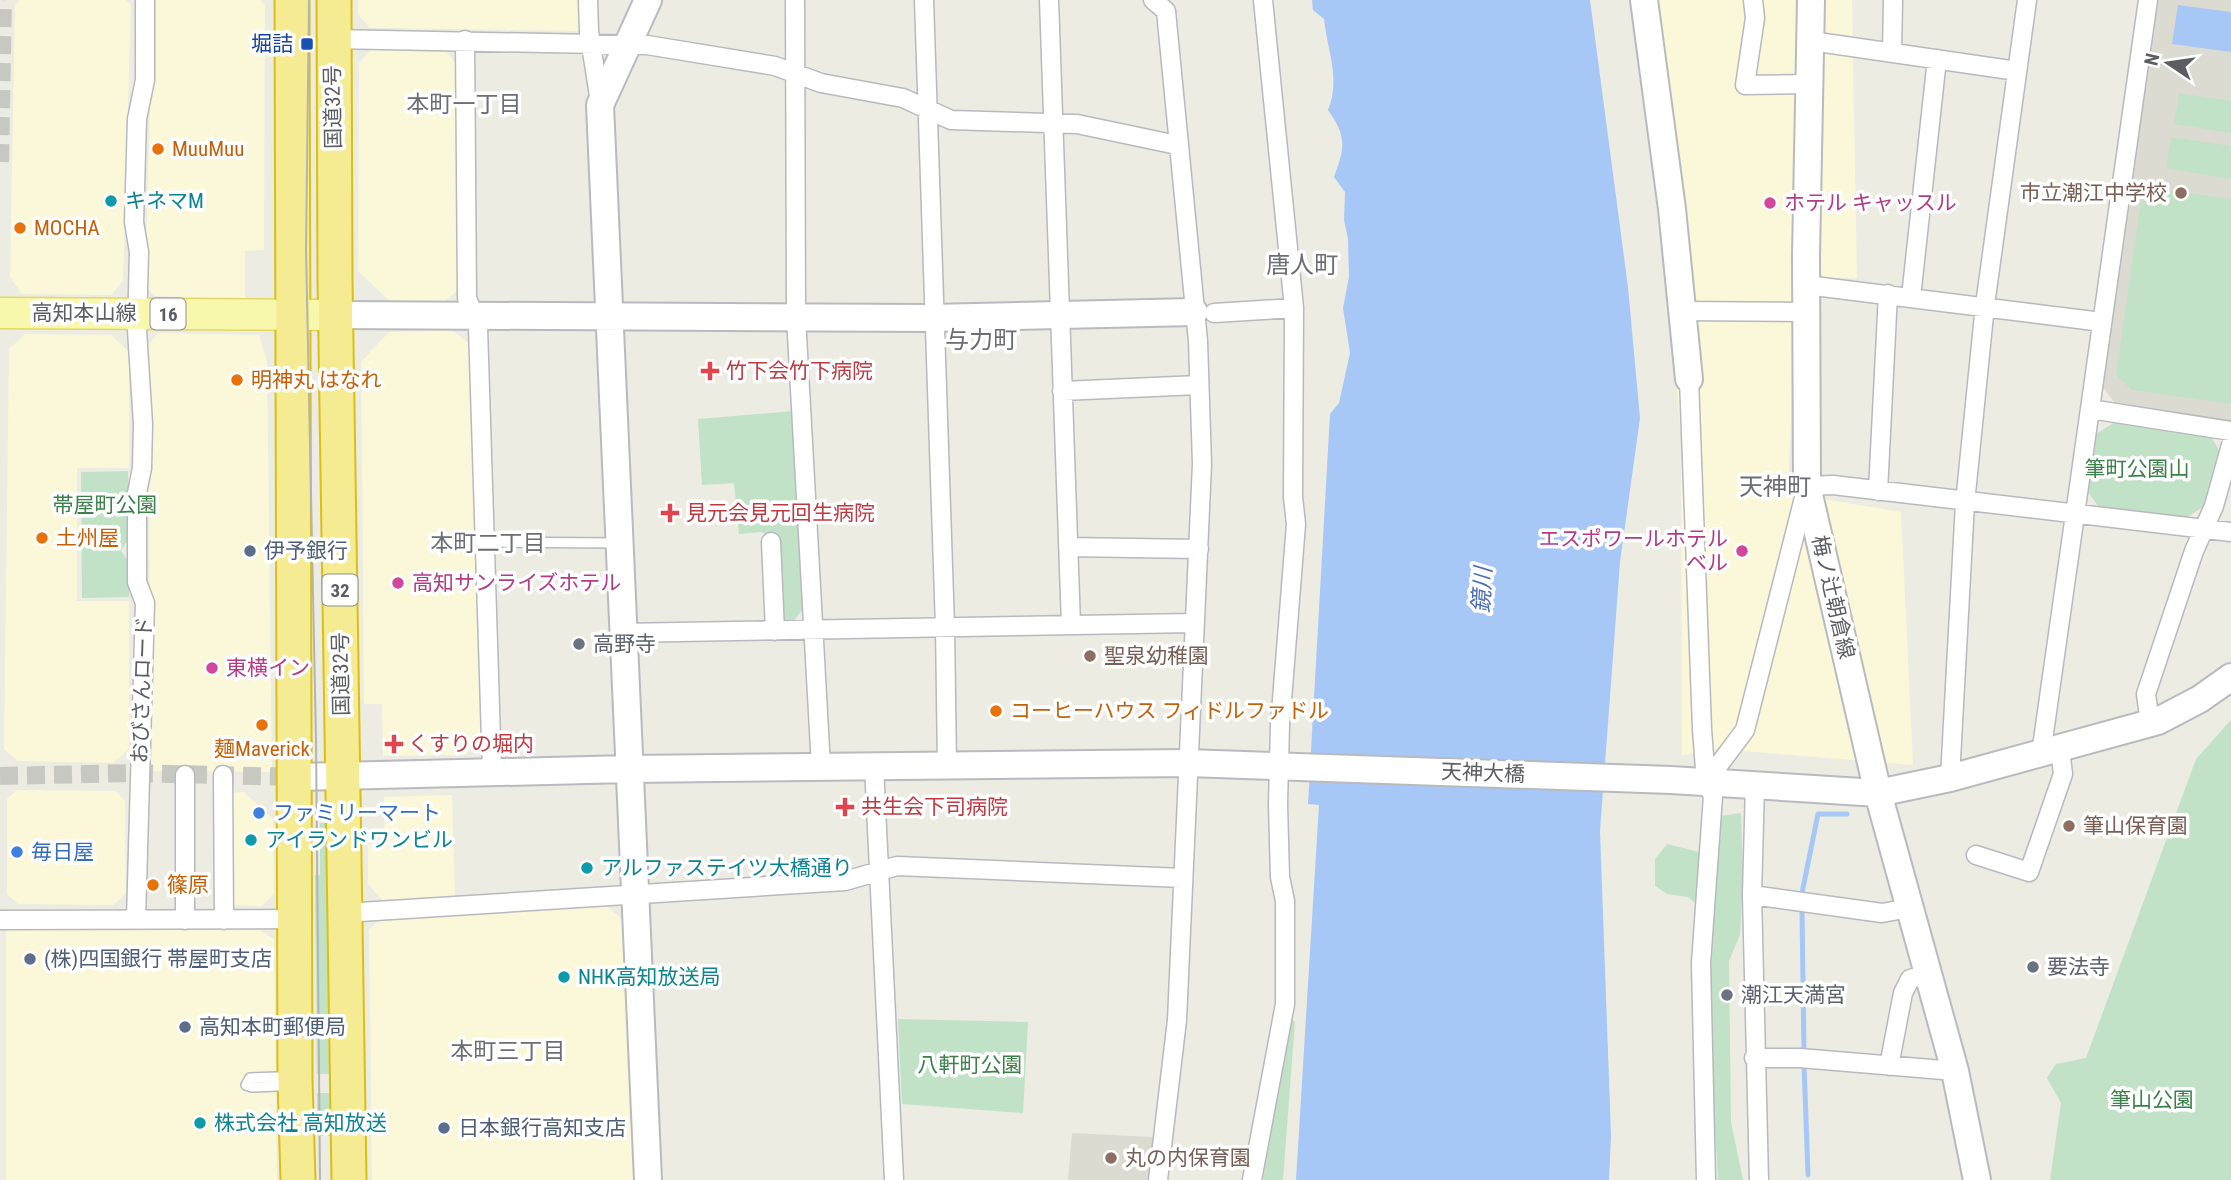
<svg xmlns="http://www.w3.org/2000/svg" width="2231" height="1180" font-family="'Roboto Condensed','Noto Sans JP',sans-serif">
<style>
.commercial{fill:#faf8d9}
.education{fill:#dcdbd1}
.green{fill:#c1e2c6}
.water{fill:#a7c7f7}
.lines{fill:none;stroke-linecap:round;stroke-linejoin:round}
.stream{stroke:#a7c7f7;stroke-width:5}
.street-tunnel{stroke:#c8c8c2;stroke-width:18;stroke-dasharray:18 9;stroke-linecap:butt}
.lane-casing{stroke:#b8b9be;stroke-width:12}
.street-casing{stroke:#b8b9be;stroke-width:21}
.secondary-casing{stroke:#b8babf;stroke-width:30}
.primary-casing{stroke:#e5d763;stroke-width:33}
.highway-casing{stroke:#dbbf13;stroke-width:37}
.lane{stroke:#fff;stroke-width:9}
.street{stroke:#fff;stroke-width:18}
.secondary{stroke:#fff;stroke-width:26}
.primary{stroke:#f7f8ac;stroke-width:30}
.highway{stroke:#f4eb92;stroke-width:33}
.tram{stroke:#b3b4b4;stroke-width:2}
.transit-dot{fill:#1a4fb4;stroke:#fff;stroke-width:2.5}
.food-dot{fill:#e8710a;stroke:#fff;stroke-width:2.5}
.education-dot{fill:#8d6e63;stroke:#fff;stroke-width:2.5}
.culture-dot{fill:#0f9aa8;stroke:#fff;stroke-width:2.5}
.hotel-dot{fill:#d1479c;stroke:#fff;stroke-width:2.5}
.health-dot{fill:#e0444e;stroke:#fff;stroke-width:2.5}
.service-dot{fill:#5c6f8a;stroke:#fff;stroke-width:2.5}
.worship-dot{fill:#6b7280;stroke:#fff;stroke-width:2.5}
.shop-dot{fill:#3f7fe0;stroke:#fff;stroke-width:2.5}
.labels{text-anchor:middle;stroke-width:7;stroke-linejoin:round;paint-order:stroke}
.shield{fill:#fff;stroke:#8c8e91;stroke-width:2}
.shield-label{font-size:19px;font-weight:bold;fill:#5b5d62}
.transit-label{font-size:21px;fill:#164399;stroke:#fff;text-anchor:end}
.street-label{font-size:21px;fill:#5b5d62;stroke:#fff}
.food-label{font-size:21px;fill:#c56008;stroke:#fff;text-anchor:start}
.education-label{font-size:21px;fill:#785e54;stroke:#fff;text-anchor:start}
.culture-label{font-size:21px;fill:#0d838f;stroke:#fff;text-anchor:start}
.hotel-label{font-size:21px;fill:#b23c85;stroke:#fff;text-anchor:start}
.health-label{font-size:21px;fill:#be3a42;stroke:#fff;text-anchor:start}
.park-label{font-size:21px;fill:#3c804a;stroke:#fff}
.service-label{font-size:21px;fill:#4e5e75;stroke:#fff;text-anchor:start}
.worship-label{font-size:21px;fill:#5b616d;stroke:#fff;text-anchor:start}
.shop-label{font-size:21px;fill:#366cbe;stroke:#fff;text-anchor:start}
.neighbourhood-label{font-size:23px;fill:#6c6e74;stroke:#fff}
.water-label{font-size:23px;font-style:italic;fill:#4c6eb8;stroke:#fff}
.quarter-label{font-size:24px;fill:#6c6e74;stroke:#fff}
</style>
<rect width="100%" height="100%" fill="#ecece2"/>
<path class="commercial" d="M20 0H126L131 5 123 281 111 295 22 294 10 277 15 5Z
M153 0H260L265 5 264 250 245 251V299L154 296 145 286Z
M358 0H582L583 31 370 28 358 14Z
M1642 0H1852L1857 278H1797L1788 493 1901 512 1913 765 1718 749 1682 755 1681 437Z
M373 48 445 50 457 65 459 289 443 303H392L358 271 359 63Z
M451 330 470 344 481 737 465 755 383 756 382 704H364L361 362 389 332Z
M158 333 259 335 267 361 272 772 151 771 148 345Z
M25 334 111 335 129 352V468H77V601H129V749L113 763 18 761 4 749 9 349Z
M17 790 116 791 125 801 126 894 113 905 18 904 7 894V799Z
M244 792 273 819 274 894 262 906 230 905 227 793Z
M452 795 455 897 383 901 368 884V844H385L384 797Z
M605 905 622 919 634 1180H372L369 930 385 914Z
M6 926 261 927V931L274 939 277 1180H6Z"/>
<path class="education" d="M2158 0H2231V423L2117 406 2103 387Z
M1072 1133 1153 1137 1149 1180H1068Z"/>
<path class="green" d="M2179 93 2231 101V133L2174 124Z
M2171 137 2231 146V179L2166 168Z
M2143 187 2231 199V404L2132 390 2116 375Z
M794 411 805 606 792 623 780 624 778 542 762 532 739 534 734 483 702 485 698 419Z
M2115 422 2211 436 2222 456 2203 507 2186 518 2100 509 2087 490 2096 434Z
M128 471 129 538 121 551 129 563V597L82 598 81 472Z
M2231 720V1180H2050L2061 1103 2047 1078 2056 1064 2086 1058 2196 759Z
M1741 813 1743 879 1740 935 1729 961 1731 1122 1743 1180H1718L1709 1024 1713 918 1688 897 1667 894 1655 886V859L1667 844 1699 852 1707 818Z
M320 823H326L329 1074H317L315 875H320Z
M898 1019 1028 1022 1023 1113 902 1104Z
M1289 1020 1295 1021 1283 1180H1263Z
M317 1093H330V1136H317Z"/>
<path class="water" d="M1312 0H1590L1628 287 1640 418 1620 562 1600 831 1611 1135 1609 1180H1296L1319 805 1308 804 1330 414 1339 403 1350 353 1343 308 1349 277 1348 239 1344 220 1345 192 1334 177C1345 147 1347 137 1328 110 1341 79 1327 49 1324 19L1313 10Z
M2178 5 2231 12V52L2172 44Z"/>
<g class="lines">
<path class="stream" d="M1802 893 1818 814H1847
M1802 911 1804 1051
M1804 1065 1808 1175"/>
<path class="street-tunnel" d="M0 162 3 0
M0 776 134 773 296 777"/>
<g class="lane-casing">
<path id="lane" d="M485 542 617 543
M283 1081 278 1086 252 1087 246 1085 250 1078 277 1077 286 1080"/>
</g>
<g class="street-casing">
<path id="street" d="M588 0 589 32 600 102
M795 0 796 317 821 767
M924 0 945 627 947 765
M1049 0 1071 625
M1153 0 1166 11 1198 341 1202 464 1177 1020 1158 1180
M1753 0 1755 18 1745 85 1810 84
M332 39 647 45 775 66 821 83 903 98 951 120 1077 124 1177 145
M465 40 467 298 478 327 492 771
M1811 41 2017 71
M1892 53 1893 0
M1806 285 2102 322
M1911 297 1937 59
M1682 311 1806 312
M1214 313 1294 308
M1689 379 1702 729 1706 782 1713 796 1701 963 1706 1180
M1062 391 1199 385
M2090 409 2231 431
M1878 491 1888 294
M771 542 775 631
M1068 547 1199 549
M622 633 1194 623
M2150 723 2146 694 2194 551 2214 506 2231 445
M2041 754 2148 0
M874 766 894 1180
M223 775 224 920
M1950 778 1965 503 1985 305 2027 0
M1706 782 1745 730 1807 486 1833 485 2231 532
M1755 785 1752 895 1759 1180
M1976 855 2029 872 2063 774 2060 749
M1752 895 1882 913 1909 908
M344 913 845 881 897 866 1182 878
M0 920 294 919
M136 920 145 603 137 582V493L142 468 143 424 137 330 139 252 134 222 137 119 145 80V0
M185 920V775
M1754 1058H1800L1955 1071
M1889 1066 1903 993 1910 979 1928 974
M1252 1180 1285 1004V901L1280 877 1278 804 1280 725 1296 524 1293 497 1294 308 1263 0"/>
</g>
<g class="secondary-casing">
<path id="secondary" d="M1644 0 1672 209 1689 379
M1811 0 1806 256 1807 486 1878 793 1955 1071 1977 1180
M336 315 932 318 1194 312
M296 777 629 769 1188 763 1671 780 1878 793 1950 778 2158 721 2200 699 2231 677
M648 1180 600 105 648 0"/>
</g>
<g class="primary-casing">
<path id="primary" d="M0 313 336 315"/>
</g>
<g class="highway-casing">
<path id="highway" d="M292 0 295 1080 298 1180
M334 0 335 279 349 1180"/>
</g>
<use href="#lane" class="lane"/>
<use href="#street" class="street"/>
<use href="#secondary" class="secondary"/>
<use href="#primary" class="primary"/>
<use href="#highway" class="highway"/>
<path class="tram" d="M309 0 306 249 316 740 320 1180"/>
</g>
<rect class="transit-dot" x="300" y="37" width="14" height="14" rx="3.5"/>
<g class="food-dot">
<circle cx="158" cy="149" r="7"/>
<circle cx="20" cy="228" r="7"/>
<circle cx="237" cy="380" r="7"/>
<circle cx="42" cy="538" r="7"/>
<circle cx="996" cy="711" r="7"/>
<circle cx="262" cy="725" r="7"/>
<circle cx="153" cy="885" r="7"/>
</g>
<g class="education-dot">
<circle cx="2181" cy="193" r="7"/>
<circle cx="1090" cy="656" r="7"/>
<circle cx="2069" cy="826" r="7"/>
<circle cx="1111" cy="1158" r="7"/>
</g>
<g class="culture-dot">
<circle cx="111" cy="201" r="7"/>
<circle cx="251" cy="840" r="7"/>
<circle cx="587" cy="868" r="7"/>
<circle cx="564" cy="977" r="7"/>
<circle cx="200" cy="1123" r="7"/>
</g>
<g class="hotel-dot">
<circle cx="1770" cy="203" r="7"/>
<circle cx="1742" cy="551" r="7"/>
<circle cx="398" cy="583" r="7"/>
<circle cx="212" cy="668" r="7"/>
</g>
<g class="health-dot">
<path d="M706.5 360.5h7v7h7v7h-7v7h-7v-7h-7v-7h7z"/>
<path d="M666.5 502.5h7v7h7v7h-7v7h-7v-7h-7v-7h7z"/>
<path d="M390.5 733.5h7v7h7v7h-7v7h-7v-7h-7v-7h7z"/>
<path d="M841.5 796.5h7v7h7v7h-7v7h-7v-7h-7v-7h7z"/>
</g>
<g class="service-dot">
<circle cx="250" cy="551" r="7"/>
<circle cx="30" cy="959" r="7"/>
<circle cx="185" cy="1027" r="7"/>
<circle cx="444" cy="1128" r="7"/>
</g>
<g class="worship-dot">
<circle cx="579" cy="644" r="7"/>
<circle cx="2033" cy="967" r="7"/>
<circle cx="1727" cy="995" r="7"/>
</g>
<g class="shop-dot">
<circle cx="259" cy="813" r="7"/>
<circle cx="17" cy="852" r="7"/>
</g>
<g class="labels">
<g class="shield">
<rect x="150.5" y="298.5" width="35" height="31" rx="5"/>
<rect x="322.5" y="574.5" width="35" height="31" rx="5"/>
</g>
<g class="shield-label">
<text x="168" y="321">16</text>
<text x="340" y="597">32</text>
</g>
<g class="transit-label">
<text x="293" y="51">堀詰</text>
</g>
<g class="street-label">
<text transform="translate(333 107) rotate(-91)" y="7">国道32号</text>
<text x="84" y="320">高知本山線</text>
<text transform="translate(1833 597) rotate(77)" y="7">梅ノ辻朝倉線</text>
<text transform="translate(341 674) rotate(-91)" y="7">国道32号</text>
<text transform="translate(142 690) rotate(-88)" y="7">おびさんロード</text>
<text transform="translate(1483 773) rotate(2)" y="7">天神大橋</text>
</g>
<g class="food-label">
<text x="172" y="156">MuuMuu</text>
<text x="34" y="235">MOCHA</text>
<text x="251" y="387">明神丸 はなれ</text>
<text x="56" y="545">土州屋</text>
<text x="1010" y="718">コーヒーハウス フィドルファドル</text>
<text x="262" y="756" text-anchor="middle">麺Maverick</text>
<text x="167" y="892">篠原</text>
</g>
<g class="education-label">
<text x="2167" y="200" text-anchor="end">市立潮江中学校</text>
<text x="1104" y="663">聖泉幼稚園</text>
<text x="2083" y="833">筆山保育園</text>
<text x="1125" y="1165">丸の内保育園</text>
</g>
<g class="culture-label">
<text x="125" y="208">キネマM</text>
<text x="265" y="847">アイランドワンビル</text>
<text x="601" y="875">アルファステイツ大橋通り</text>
<text x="578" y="984">NHK高知放送局</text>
<text x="214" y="1130">株式会社 高知放送</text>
</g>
<g class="hotel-label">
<text x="1784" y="210">ホテル キャッスル</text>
<text x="1728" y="546" text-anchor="end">エスポワールホテル<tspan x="1728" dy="24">ベル</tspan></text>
<text x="412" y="590">高知サンライズホテル</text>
<text x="226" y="675">東横イン</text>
</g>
<g class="health-label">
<text x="726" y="378">竹下会竹下病院</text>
<text x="686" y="520">見元会見元回生病院</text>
<text x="408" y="751">くすりの堀内</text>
<text x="861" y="814">共生会下司病院</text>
</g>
<g class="park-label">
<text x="2137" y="476">筆町公園山</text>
<text x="105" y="512">帯屋町公園</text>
<text x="970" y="1072">八軒町公園</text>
<text x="2152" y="1107">筆山公園</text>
</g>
<g class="service-label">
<text x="264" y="558">伊予銀行</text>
<text x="44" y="966">(株)四国銀行 帯屋町支店</text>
<text x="199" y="1034">高知本町郵便局</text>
<text x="458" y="1135">日本銀行高知支店</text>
</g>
<g class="worship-label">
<text x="593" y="651">高野寺</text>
<text x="2047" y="974">要法寺</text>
<text x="1741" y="1002">潮江天満宮</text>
</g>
<g class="shop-label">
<text x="273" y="820">ファミリーマート</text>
<text x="31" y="859">毎日屋</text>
</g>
<g class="neighbourhood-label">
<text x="464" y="112">本町一丁目</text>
<text x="488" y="551">本町二丁目</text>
<text x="508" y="1059">本町三丁目</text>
</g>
<g class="water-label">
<text transform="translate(1482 590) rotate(-87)" y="8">鏡川</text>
</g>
<g class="quarter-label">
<text x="1302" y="273">唐人町</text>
<text x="981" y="348">与力町</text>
<text x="1775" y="495">天神町</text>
</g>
</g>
<g transform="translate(2168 63) rotate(283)" stroke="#ffffff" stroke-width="5" paint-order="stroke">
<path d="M0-5L12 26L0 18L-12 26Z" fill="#5b5d62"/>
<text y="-10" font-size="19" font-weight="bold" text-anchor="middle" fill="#5b5d62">N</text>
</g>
</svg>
